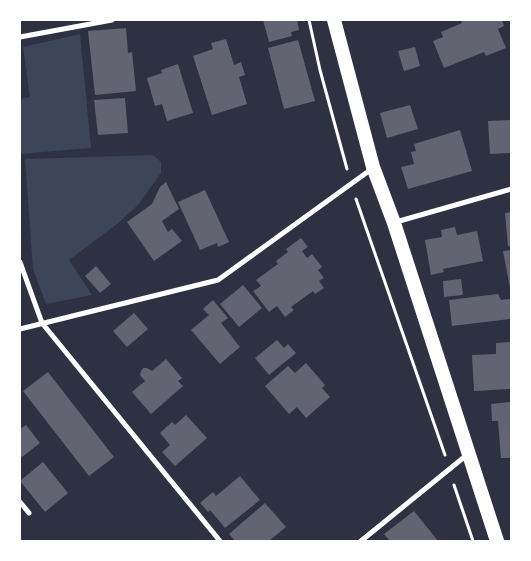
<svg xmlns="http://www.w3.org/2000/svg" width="531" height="561" font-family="'Fira Sans Condensed',sans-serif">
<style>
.green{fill:#3c4559}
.building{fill:#626471}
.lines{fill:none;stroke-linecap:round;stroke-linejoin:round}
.path{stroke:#fff;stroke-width:3}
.minor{stroke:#fff;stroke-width:5}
.trunk{stroke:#fff;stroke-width:14}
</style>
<rect width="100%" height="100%" fill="#2d3142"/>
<path class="green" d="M80 34 91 148 20 154V99L30 97 23 47Z
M153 155 161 162V173L138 205 117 224 69 260 92 295 46 304 33 269 25 159Z"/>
<path class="building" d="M263 20H297L299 30 291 32 292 36 269 42Z
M461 20H502L504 26 498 29 506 48 486 56 484 52 444 68 433 41 443 37 441 32 462 23Z
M126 28 128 53 132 52 136 91 95 95 88 31Z
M226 39 234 65 241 62 245 75 239 77 247 104 212 115 193 56 213 49 211 43Z
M298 40 315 101 284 109 268 48Z
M415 47 420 66 404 71 398 51Z
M178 64 193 113 167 121 162 104 155 106 147 78 162 73 161 70Z
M125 98 128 133 98 135 94 100Z
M410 105 418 129 387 138 380 113Z
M511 120V153L490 154 488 121Z
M460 130 472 171 408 189 401 167 414 164 411 152 416 151 414 144Z
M166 182 179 209 162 221 168 232 172 229 182 241 154 261 127 222 152 204 160 187Z
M205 190 229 242 218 247 217 243 200 250 178 202Z
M511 212V246H508L505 213Z
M455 227 457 235 477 231 483 261 443 269 444 272 431 275 425 240 442 237 441 230Z
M301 238 308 247 302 251 307 258 312 254 322 267 318 270 324 278 319 281 324 288 315 294 313 291 291 307 294 310 285 317 277 306 269 312 253 291 261 286 256 280 278 264 276 261 288 252 286 249Z
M511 250V288H510L503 251Z
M96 266 111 284 100 293 85 276Z
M461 279 463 295 444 297 443 281Z
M243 285 262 308 239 327 220 304Z
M498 294 501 300 511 299V319L452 326 449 300Z
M213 300 228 318 221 323 240 347 220 364 191 330 209 315 203 309Z
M134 313 148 329 127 347 113 331Z
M277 340 284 348 288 344 296 353 269 375 255 358Z
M511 342V389L474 391 472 355 496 354V343Z
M166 359 182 378 178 381 183 386 151 414 132 392 145 381 140 375 141 371 143 368H147L152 371Z
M306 363 325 385 322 388 330 397 306 418 297 407 289 414 265 386 288 366 295 373Z
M48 372 114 457 89 476 23 391Z
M511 402V458H501L498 421H492L491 404Z
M186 415 207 438 175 466 162 452 170 445 160 433 172 422 175 425Z
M26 425 40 443 22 457 20 455V429Z
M43 462 68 493 45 512 20 481Z
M240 476 260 500 225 528 210 510 208 512 200 503 213 492 216 496Z
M265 503 286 527 269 541H235L229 534Z
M414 511 438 541H390L384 534Z"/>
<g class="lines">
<path class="path" d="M309 20 320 70 347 169
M356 199 445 455
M454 485 473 541"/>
<path class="minor" d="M20 37 112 20
M396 222 511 189
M20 262 42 323 220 541
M20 329 218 280 373 168
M20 502 29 513
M361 541 468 454"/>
<path class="trunk" d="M334 20 373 167 394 223 497 541"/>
</g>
<rect width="531" height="561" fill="none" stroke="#ffffff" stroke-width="42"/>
</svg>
